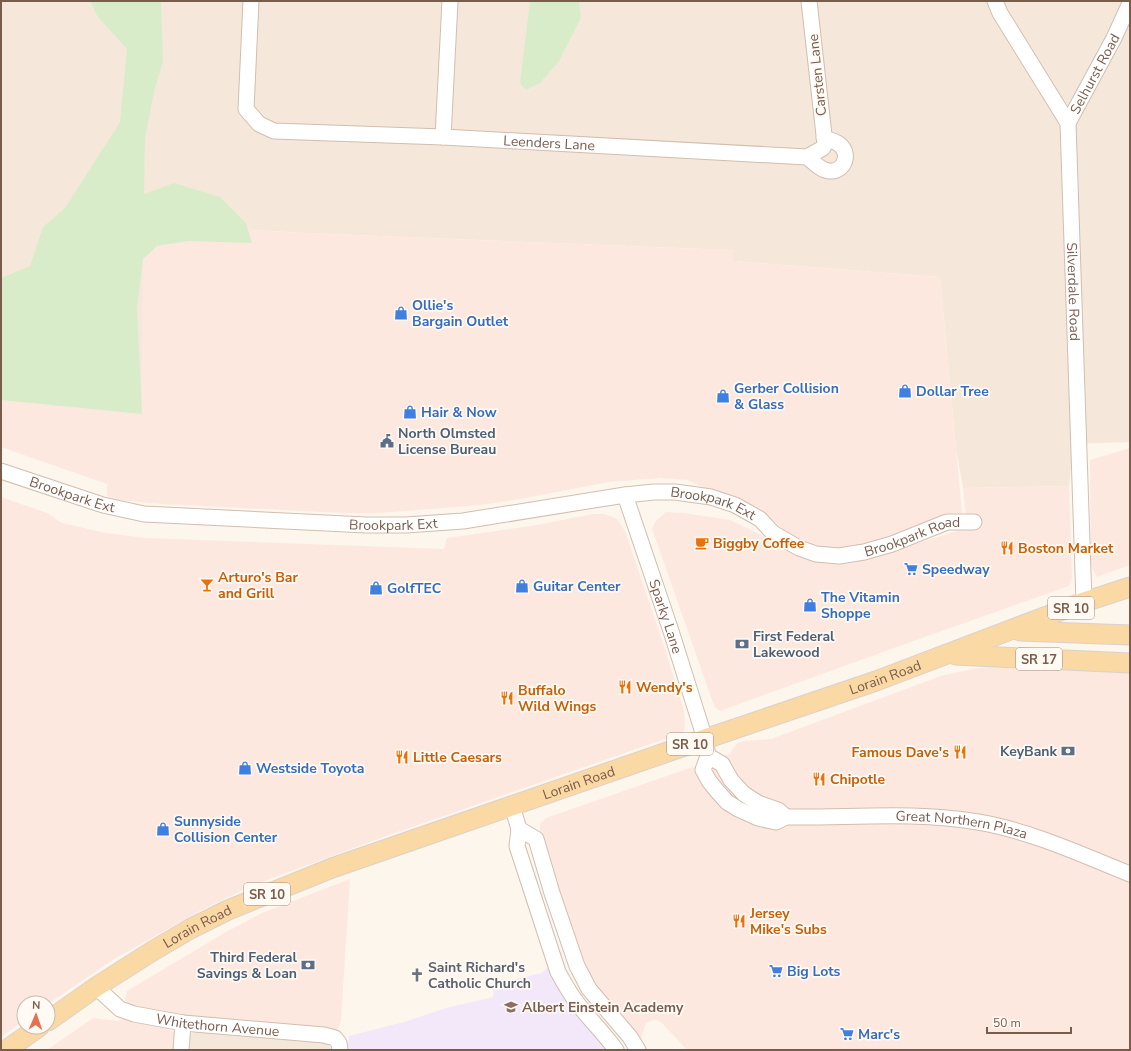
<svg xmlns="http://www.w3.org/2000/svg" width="1131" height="1051" font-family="'Nunito Sans',sans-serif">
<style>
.residential{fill:#f5e8da}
.commercial{fill:#fde8e0}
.education{fill:#f3e8fa}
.green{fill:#d8ecc9}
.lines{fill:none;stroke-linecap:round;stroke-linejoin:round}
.minor-casing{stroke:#d1beb0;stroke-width:17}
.major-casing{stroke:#dad1cd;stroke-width:21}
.minor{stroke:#fff;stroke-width:15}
.major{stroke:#fbd9a5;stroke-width:19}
.labels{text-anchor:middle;stroke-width:3.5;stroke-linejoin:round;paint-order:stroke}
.shield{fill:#fffaf3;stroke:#a28b7f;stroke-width:1}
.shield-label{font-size:13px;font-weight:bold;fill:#7a5c4d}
.street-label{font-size:14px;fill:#7a5c4d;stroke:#fffaf3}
.shop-label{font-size:14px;font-weight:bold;fill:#366cbe;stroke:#fffaf3;text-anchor:start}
.service-label{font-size:14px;font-weight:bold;fill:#4e5e75;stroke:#fffaf3;text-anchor:start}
.food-label{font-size:14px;font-weight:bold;fill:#c56008;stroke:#fffaf3;text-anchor:start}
.worship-label{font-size:14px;font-weight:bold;fill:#5b616d;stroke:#fffaf3;text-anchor:start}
.education-label{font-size:14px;font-weight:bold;fill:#785e54;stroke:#fffaf3;text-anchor:start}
</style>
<rect width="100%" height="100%" fill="#fdf6ec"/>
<path class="residential" d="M1 1H1130V442L1073 444 1069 486 963 488 956 449 940 277 733 261V249H704L305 233 144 224 142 414 1 400Z
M200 1030 303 1039 327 1043 333 1050H188V1041L191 1034Z"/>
<path class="commercial" d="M143 224 305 233 704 249H733V261L940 277 962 513 853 547 826 548 790 536 762 510 726 495 706 489 688 480 661 478 609 482 515 500 480 505 379 513H343L163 504 118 500 107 496V484L1 447V400L142 413Z
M1130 448V565L1097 577 1091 565 1090 460Z
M1069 486 1072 577 1069 586 908 643 720 711 715 707 712 700 652 529 655 522 666 512 683 513 730 520 817 562 869 558 967 528 963 488Z
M1 497 47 513 62 523 106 533 146 538 444 549 447 538 537 525 593 514H604L617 519 625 531 666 652 684 711 685 727 682 733 392 834 253 885 202 910 114 959 48 1004V1003H24V1021L1 1037Z
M1009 664 1130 672V1050H687L662 1023 657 1020H653L646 1023 640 1041 592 982 587 971 540 835V824L546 818 730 754 733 748 738 743 744 741 771 739 941 676 972 669Z
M350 879 341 1021 337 1031 270 1027 139 1010 129 1005 125 1000 127 991 226 932 262 913Z
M123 1017 160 1025 176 1033 178 1050H47L93 1018 119 1021Z"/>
<path class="education" d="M550 965 608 1050H347L349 1036 404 1022 446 1008 493 997 494 984 542 973Z"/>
<path class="green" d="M90 1H161L163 62 154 91 145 139 144 194 174 183 220 197 246 223 252 243 188 241 157 246 143 259 137 308 142 414 1 400V278L30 266 43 227 65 208 120 122 127 49 98 17Z
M530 1H579L581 18 559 61 540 83 526 90 520 83Z"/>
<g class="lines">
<g class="minor-casing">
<g id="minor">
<path id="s1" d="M251 1 246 109 259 124 274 131 443 137 807 157 823 148 825 144 809 1"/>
<path id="s2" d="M995 1 1000 13 1068 123 1084 602"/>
<path id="s3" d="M1068 123 1114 38 1130 3"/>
<path d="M443 137 450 1"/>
<path d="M807 157C813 161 818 168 825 170 842 176 853 155 839 144 835 141 829 140 824 138"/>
<path id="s4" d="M1 471 103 505 144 514 366 525H406L463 521 625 495 654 492H675L711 497 735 505 760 519 773 533 799 548 816 554 839 556 864 552 892 544 947 522H974"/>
<path id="s5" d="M625 495 671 631 705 739 708 756 703 770 709 781 718 792 727 802 738 809 758 818 771 821 776 822 786 817C850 818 914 811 978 822 1031 831 1080 854 1130 874"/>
<path d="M708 756 722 764 731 780 744 794 758 803 778 810 786 817"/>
<path d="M512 806 519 829 517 846 558 972C564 983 570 994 578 1004 590 1020 605 1034 616 1050"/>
<path d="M519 829 536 839 552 893 577 966 589 989 630 1037 638 1050"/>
<path id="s6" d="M96 987 120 1009 134 1014 183 1023 324 1035 335 1038 339 1043 340 1050"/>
<path d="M181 1050 183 1023"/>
</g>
</g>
<g class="major-casing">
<g id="major">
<path d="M1020 631 1130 635"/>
<path d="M955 655 1130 663"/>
<path id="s7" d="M48 1021 96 987 151 952 190 929 228 910 332 868 705 739 876 681 1084 602 1130 587"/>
<path d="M6 1050 39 1027"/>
</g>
</g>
<use href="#minor" class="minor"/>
<use href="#major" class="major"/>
</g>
<defs>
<g id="shop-bare" transform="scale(1.08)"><path d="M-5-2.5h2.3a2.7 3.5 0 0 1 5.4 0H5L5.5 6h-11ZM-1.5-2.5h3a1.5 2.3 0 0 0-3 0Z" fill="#3f7fe0" stroke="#fffaf3" stroke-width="2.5" paint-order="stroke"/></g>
<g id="civic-bare" transform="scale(1.08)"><path d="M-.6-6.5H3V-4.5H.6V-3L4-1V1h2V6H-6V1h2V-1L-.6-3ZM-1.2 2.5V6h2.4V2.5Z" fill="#5c6f8a" stroke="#fffaf3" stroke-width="2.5" paint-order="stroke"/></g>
<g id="cafe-bare" transform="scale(1.08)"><path d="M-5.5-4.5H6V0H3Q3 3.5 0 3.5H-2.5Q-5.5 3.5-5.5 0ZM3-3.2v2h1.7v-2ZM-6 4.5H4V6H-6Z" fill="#e8710a" stroke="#fffaf3" stroke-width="2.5" paint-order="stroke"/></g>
<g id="restaurant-bare" transform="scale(1.08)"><path d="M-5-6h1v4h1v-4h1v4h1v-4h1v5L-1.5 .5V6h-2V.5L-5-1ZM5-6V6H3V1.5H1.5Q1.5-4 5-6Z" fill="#e8710a" stroke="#fffaf3" stroke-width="2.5" paint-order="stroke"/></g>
<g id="supermarket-bare" transform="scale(1.08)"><path d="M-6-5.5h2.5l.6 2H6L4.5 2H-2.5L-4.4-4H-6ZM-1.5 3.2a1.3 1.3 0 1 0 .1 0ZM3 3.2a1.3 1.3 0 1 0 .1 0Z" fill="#3f7fe0" stroke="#fffaf3" stroke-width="2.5" paint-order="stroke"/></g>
<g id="bar-bare" transform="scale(1.08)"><path d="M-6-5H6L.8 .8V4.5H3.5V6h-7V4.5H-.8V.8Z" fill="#e8710a" stroke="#fffaf3" stroke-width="2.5" paint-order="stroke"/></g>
<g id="bank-bare" transform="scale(1.08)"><path d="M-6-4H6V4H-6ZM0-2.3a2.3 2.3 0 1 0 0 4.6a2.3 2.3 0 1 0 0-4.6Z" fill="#5c6f8a" stroke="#fffaf3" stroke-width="2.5" paint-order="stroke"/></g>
<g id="church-bare" transform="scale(1.08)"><path d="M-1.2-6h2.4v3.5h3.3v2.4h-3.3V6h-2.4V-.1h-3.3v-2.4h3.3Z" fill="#6b7280" stroke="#fffaf3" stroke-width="2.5" paint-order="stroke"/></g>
<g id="school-bare" transform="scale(1.08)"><path d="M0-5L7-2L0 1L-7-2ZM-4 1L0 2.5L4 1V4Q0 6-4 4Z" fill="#8d6e63" stroke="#fffaf3" stroke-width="2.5" paint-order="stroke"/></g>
</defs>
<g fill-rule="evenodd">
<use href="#shop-bare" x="401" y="313"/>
<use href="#shop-bare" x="905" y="391"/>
<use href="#shop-bare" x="723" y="396"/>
<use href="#shop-bare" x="410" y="412"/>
<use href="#civic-bare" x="387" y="441"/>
<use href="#cafe-bare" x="702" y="543"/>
<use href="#restaurant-bare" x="1007" y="548"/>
<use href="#supermarket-bare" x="911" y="569"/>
<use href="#bar-bare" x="207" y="585"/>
<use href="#shop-bare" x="522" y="586"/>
<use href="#shop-bare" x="376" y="588"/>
<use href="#shop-bare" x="810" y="605"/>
<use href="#bank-bare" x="742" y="644"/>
<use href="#restaurant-bare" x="625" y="687"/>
<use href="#restaurant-bare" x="507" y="698"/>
<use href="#bank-bare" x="1068" y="751"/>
<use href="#restaurant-bare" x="960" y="752"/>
<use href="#restaurant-bare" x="402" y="757"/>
<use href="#shop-bare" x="245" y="768"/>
<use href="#restaurant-bare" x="819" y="779"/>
<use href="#shop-bare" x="163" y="829"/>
<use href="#restaurant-bare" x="739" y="921"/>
<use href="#bank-bare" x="308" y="965"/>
<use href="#supermarket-bare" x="776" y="971"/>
<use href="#church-bare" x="417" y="975"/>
<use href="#school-bare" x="511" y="1007"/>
<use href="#supermarket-bare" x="847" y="1034"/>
</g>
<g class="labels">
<g class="shield">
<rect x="1048" y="597" width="46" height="22" rx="3"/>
<rect x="1016" y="648" width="46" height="22" rx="3"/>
<rect x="667" y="733" width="46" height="22" rx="3"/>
<rect x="244" y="883" width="46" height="22" rx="3"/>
</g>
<g class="shield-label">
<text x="1071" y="613">SR 10</text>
<text x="1039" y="664">SR 17</text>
<text x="690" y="749">SR 10</text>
<text x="267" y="899">SR 10</text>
</g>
<g class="street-label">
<text dy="5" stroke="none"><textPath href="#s3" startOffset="56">Selhurst Road</textPath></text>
<text transform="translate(817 75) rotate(-96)" y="5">Carsten Lane</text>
<text dy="5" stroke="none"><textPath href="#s1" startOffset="420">Leenders Lane</textPath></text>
<text dy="5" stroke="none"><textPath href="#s2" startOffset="311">Silverdale Road</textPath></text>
<text dy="5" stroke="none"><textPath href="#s4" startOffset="75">Brookpark Ext</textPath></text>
<text dy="5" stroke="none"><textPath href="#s4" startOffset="723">Brookpark Ext</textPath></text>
<text dy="5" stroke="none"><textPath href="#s4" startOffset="399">Brookpark Ext</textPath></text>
<text dy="5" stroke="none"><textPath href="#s4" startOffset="940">Brookpark Road</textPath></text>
<text dy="5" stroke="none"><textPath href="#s5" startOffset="128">Sparky Lane</textPath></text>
<text dy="5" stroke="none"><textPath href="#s7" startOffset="909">Lorain Road</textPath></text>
<text dy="5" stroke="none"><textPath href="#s7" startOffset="585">Lorain Road</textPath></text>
<text dy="5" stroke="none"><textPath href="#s5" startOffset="570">Great Northern Plaza</textPath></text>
<text dy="5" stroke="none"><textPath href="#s7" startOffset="177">Lorain Road</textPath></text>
<text dy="5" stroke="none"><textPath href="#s6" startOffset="132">Whitethorn Avenue</textPath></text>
</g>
<g class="shop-label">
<text x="412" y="310">Ollie's<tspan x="412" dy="16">Bargain Outlet</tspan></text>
<text x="734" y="393">Gerber Collision<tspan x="734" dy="16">&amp; Glass</tspan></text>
<text x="916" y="396">Dollar Tree</text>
<text x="421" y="417">Hair &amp; Now</text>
<text x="922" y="574">Speedway</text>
<text x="533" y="591">Guitar Center</text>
<text x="387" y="593">GolfTEC</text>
<text x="821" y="602">The Vitamin<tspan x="821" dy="16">Shoppe</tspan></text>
<text x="256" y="773">Westside Toyota</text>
<text x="174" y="826">Sunnyside<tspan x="174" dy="16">Collision Center</tspan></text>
<text x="787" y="976">Big Lots</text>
<text x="858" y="1039">Marc's</text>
</g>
<g class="service-label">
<text x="398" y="438">North Olmsted<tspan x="398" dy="16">License Bureau</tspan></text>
<text x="753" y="641">First Federal<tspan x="753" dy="16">Lakewood</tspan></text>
<text x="1057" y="756" text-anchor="end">KeyBank</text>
<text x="297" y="962" text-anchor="end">Third Federal<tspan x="297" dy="16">Savings &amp; Loan</tspan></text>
</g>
<g class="food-label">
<text x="713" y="548">Biggby Coffee</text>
<text x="1018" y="553">Boston Market</text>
<text x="218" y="582">Arturo's Bar<tspan x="218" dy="16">and Grill</tspan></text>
<text x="636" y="692">Wendy's</text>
<text x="518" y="695">Buffalo<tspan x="518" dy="16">Wild Wings</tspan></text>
<text x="949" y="757" text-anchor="end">Famous Dave's</text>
<text x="413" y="762">Little Caesars</text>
<text x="830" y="784">Chipotle</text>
<text x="750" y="918">Jersey<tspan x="750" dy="16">Mike's Subs</tspan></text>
</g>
<g class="worship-label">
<text x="428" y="972">Saint Richard's<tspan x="428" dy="16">Catholic Church</tspan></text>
</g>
<g class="education-label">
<text x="522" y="1012">Albert Einstein Academy</text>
</g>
</g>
<rect width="1131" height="1051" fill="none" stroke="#7a5c4d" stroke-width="4"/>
<g transform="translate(36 1015) rotate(2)"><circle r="19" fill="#fffaf3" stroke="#cabbb1"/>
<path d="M0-3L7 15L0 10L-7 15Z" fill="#e76f51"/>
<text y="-6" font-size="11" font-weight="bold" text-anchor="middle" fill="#7a5c4d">N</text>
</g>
<path d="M987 1027v6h84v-6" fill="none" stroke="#7a5c4d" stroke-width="2"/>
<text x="993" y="1027" font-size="12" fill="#7a5c4d" stroke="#fffaf3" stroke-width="3" paint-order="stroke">50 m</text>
</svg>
